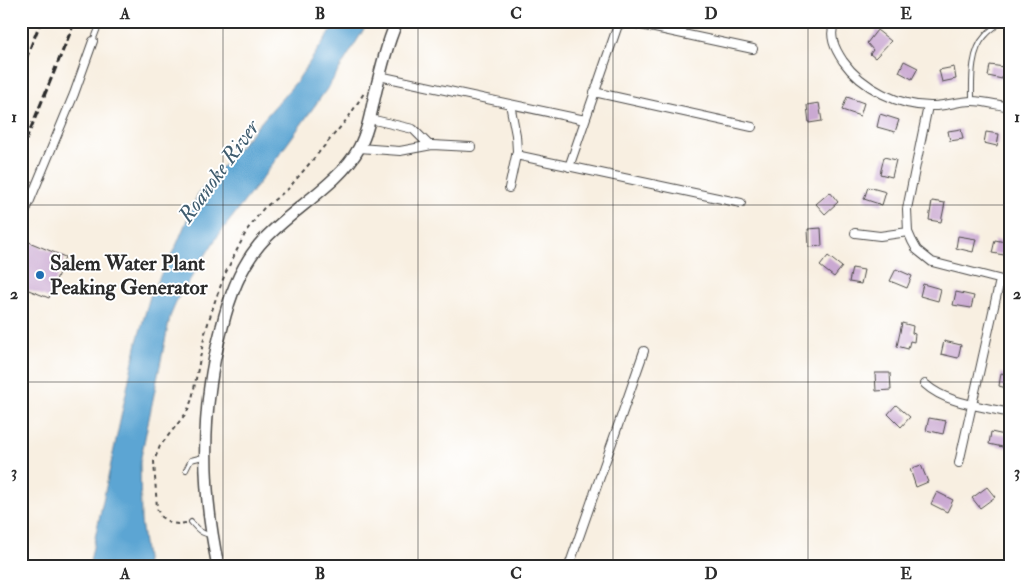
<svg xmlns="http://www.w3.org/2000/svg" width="1031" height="587" font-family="'IM FELL Double Pica',serif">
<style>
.water{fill:#5ca5d3;stroke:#44687f}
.building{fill:#caa9d2}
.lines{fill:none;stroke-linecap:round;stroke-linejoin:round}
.lane-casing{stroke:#4a4846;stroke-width:6}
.street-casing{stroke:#4a4846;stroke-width:10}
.secondary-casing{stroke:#4a4846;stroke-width:14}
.path{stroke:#4a4846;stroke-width:2;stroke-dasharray:4 4;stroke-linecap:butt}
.lane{stroke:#fff;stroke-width:4}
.street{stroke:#fff;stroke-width:8}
.secondary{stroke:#fff;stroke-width:11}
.rail{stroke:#2b2b2b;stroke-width:3;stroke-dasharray:8 4;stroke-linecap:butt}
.grid{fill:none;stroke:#2b2b2b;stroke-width:1;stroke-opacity:0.55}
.poi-dot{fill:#1f6fb2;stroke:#fff;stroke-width:2}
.labels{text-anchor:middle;stroke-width:4;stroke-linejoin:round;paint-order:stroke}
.poi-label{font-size:21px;font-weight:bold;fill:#2b2b2b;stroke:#fff;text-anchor:start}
.water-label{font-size:22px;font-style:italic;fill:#3f5c6e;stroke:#fff}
.neatline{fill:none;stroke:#2b2b2b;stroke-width:2}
.grid-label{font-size:16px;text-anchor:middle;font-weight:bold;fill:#2b2b2b}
</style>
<rect width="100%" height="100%" fill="#fff"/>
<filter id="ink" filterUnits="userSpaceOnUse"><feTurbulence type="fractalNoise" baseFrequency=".02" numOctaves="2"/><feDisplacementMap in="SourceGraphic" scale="10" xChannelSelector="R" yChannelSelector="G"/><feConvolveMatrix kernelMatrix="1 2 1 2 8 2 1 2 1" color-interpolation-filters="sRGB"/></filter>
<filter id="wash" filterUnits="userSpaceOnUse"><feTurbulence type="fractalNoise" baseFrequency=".0096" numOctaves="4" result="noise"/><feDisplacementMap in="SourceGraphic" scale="20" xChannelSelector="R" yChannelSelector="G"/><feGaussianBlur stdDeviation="1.12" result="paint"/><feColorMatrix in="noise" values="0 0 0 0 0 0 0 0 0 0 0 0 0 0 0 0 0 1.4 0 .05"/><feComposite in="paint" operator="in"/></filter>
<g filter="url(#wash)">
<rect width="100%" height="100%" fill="#f8efe1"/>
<path class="water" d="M337 21H369L329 86 261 180 217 237 177 300 170 317 140 462 141 521 147 566H89L137 342 151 293 176 246 198 194 297 81Z"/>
<g id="blocks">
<path class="building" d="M877 30 891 41 875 58 870 54 873 50 867 43Z
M904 61 918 68 912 79 899 72Z
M990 65 1004 67 1002 79 988 76Z
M954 67 956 79 942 82 939 70Z
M847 97 864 103 860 116 842 110Z
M819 103 822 121 809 123 807 105Z
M880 114 899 120 895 132 877 127Z
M961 129 963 139 950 141 948 131Z
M986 132 999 134 997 146 984 143Z
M884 157 896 160 892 177 880 174Z
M868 187 886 192 882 205 864 199Z
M830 192 838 202 825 214 816 204Z
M932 201 945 203 941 222 929 220Z
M821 228 822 246 809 247 808 229Z
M958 236 976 239 973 252 956 248Z
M995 240 1010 243V256L992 253Z
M29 242 65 257 49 298 21 287V263Z
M828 256 842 267 834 277 820 266Z
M852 268 864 270 861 284 849 282Z
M896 269 912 276 907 288 890 281Z
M923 284 941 289 938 301 920 296Z
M956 292 974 296 971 308 953 305Z
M902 323 913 326 912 333 915 334 914 342 910 341 908 349 897 346Z
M944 341 961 345 958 358 941 354Z
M875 373H890L891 390 876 391Z
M1001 373 1010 375V389L999 386Z
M896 405 910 417 901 427 888 414Z
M929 418 946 421 943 434 926 430Z
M991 432 1009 436 1007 448 989 444Z
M921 465 928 482 916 487 910 469Z
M987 487 995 497 980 508 972 498Z
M937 492 953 500 947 512 931 504Z"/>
</g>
</g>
<g filter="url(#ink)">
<use href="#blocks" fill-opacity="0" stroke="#4a4846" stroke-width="1"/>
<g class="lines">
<g class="lane-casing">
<path id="lane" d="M93 41 98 28 104 21
M972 101C972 81 970 52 985 36 990 30 997 25 1003 21
M186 470 191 460 203 457
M191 522C197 529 201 534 211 535"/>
</g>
<g class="street-casing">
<path id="street" d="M835 21C828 36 835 49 843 61 862 88 900 107 933 106 946 106 959 101 972 101 984 101 997 105 1010 107
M379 76 585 120
M594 92 752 127
M928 106 907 209 908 232 912 241 917 250 932 262 1010 282
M370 119 413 129 429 145
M359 148 400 151 432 145 471 147
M516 155 741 203
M569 167 618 25 627 22 753 49
M509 188 517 151 516 135 510 104
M21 222 74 94 93 41
M855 233 880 236 908 232
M925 384C947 404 982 406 1010 413
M959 463 1000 280
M569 566 644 351"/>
</g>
<g class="secondary-casing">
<path id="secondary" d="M218 566C201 486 201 405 222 327 229 298 240 268 259 245 288 211 339 185 359 148 368 131 371 112 375 94 381 69 387 44 397 21"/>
</g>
<path class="path" d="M186 523 178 524 171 523 161 517 157 509 154 461 160 446 187 412 192 399 205 333 215 301 225 274 247 230 263 209 288 189 348 118 364 93"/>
<use href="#lane" class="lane"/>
<use href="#street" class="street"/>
<use href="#secondary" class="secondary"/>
<path class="rail" d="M21 71 41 21
M21 152 75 21"/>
</g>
</g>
<path class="grid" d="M223 21V566M418 21V566M613 21V566M808 21V566M21 205H1010M21 382H1010"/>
<circle class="poi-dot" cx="40" cy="275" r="5"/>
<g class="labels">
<g class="poi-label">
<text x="50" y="270">Salem Water Plant<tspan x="50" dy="24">Peaking Generator</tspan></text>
</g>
<g class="water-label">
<text transform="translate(218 171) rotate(-54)" y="8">Roanoke River</text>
</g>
</g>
<rect width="1031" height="587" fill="none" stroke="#fff" stroke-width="55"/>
<rect x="28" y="28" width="976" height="532" class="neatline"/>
<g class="grid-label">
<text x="125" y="19">A</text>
<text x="320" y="19">B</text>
<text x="516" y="19">C</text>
<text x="711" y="19">D</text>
<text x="906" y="19">E</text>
<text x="14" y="122">1</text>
<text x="1017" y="122">1</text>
<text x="14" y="299">2</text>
<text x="1017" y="299">2</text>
<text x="14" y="477">3</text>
<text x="1017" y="477">3</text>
<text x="125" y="579">A</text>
<text x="320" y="579">B</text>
<text x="516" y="579">C</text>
<text x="711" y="579">D</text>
<text x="906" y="579">E</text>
</g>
</svg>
